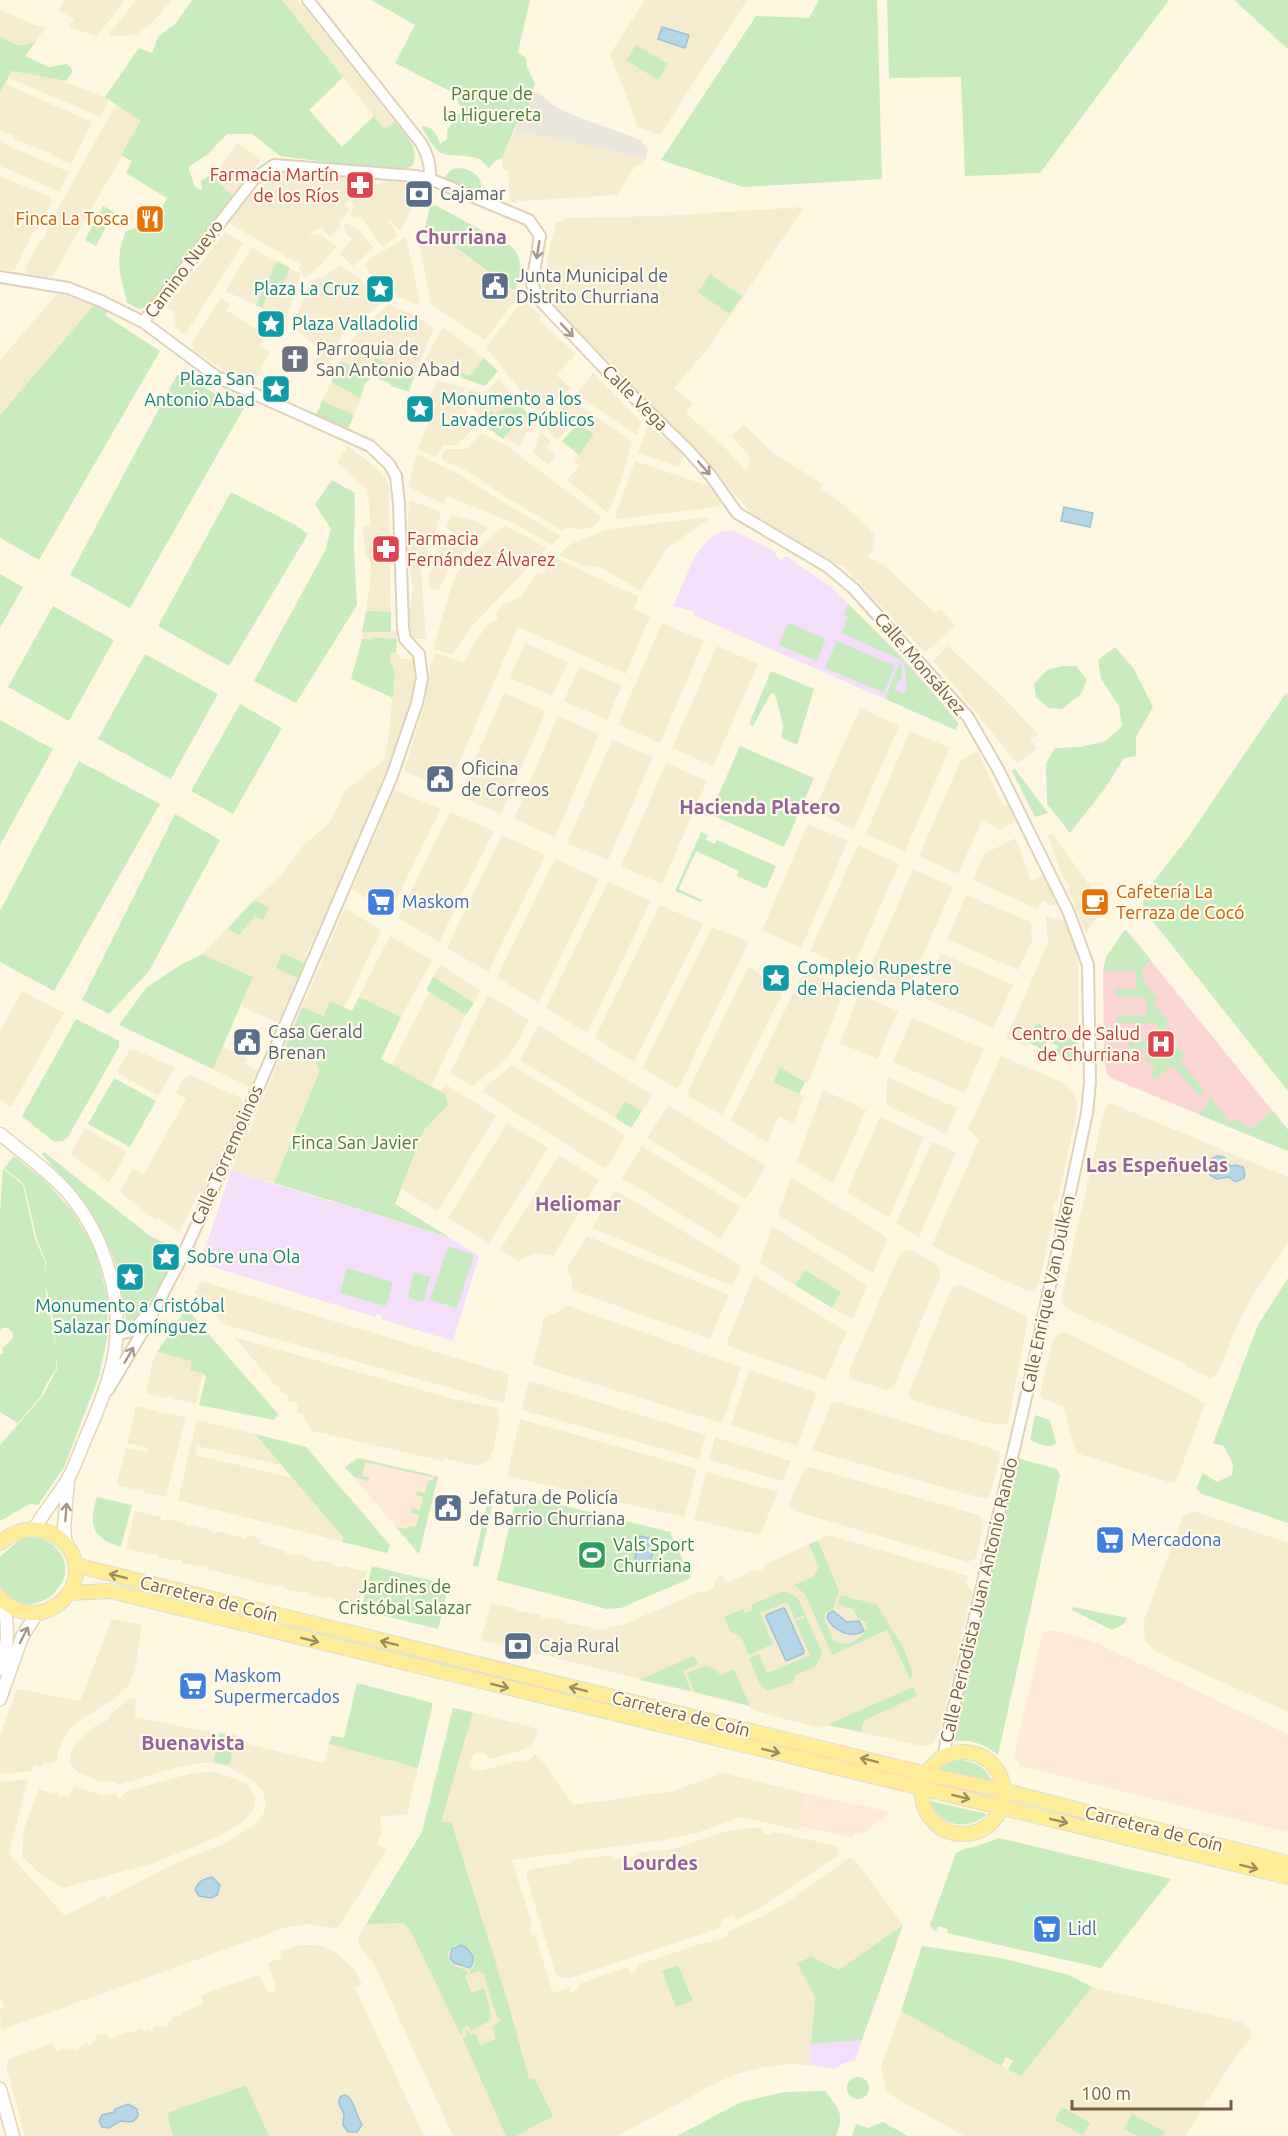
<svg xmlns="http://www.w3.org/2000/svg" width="1288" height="2136" font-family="Ubuntu,sans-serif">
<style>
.residential{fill:#f5ebcf}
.commercial{fill:#fee9d4}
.industrial{fill:#ebe6dc}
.education{fill:#f4def9}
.medical{fill:#fbd6d3}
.green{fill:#c8ebbf}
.water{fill:#b5d6e7;stroke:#9bc3d9;stroke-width:1.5}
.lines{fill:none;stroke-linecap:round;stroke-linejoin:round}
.tertiary-casing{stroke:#dfd2b9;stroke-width:14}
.secondary-casing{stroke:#e4d5b7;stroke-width:15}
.primary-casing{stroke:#e1dcd7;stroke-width:16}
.tertiary{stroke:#fff;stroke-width:10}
.secondary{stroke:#fff;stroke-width:12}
.primary{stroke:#ffec96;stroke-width:14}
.oneway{stroke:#a59887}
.oneway2{stroke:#9e8a5f}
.labels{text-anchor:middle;stroke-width:4.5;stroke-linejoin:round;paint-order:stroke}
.park-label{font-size:18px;fill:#447b3e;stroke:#fffae8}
.health-label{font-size:18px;fill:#be3a42;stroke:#fffae8;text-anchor:end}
.service-label{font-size:18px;fill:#4e5e75;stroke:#fffae8;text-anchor:start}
.food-label{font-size:18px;fill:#c56008;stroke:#fffae8;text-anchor:end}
.street-label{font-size:18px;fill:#756047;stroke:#fffae8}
.culture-label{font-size:18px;fill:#0d838f;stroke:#fffae8;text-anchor:start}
.worship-label{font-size:18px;fill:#5b616d;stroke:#fffae8;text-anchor:start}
.shop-label{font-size:18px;fill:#366cbe;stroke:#fffae8;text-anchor:start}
.leisure-label{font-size:18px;fill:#27864d;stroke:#fffae8;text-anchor:start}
.neighbourhood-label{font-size:20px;font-weight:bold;fill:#916299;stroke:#fffae8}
</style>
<rect width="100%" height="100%" fill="#fdf7e1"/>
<path class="residential" d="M65 0H125L97 36 69 27 74 19 58 10Z
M136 0H172L152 23 136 35 108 36Z
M282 0H298L395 122 384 129Z
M645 0H747L660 135 636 126 635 118 610 54Z
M0 10 32 24 45 28 37 40 24 46H17L0 36Z
M12 71 63 81 109 99 101 117 9 78Z
M5 84 92 122 71 164 51 155V153L13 139 14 136 0 131V92Z
M116 104 142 121 53 276 48 277 25 273V268L34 252 40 240H43L48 227Z
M515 130 646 158 642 165H636L617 195 523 201 517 198V203H513L510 200 508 170H503L502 158Z
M0 142 69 172 59 191 0 166Z
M238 143 261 159 233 196 212 177Z
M297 172 345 177 368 184 385 183 386 181 407 182V185H412L421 192 400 231 390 221 389 222 396 231 397 237 382 247 361 217 357 216 352 218 350 215 355 205 349 200 345 205 350 210 339 222 341 225 330 237 321 227 308 235 318 234 337 246 320 266 305 278 299 268 302 264 297 259 295 262 290 258 288 260 280 253 229 223 251 194 275 178 273 175 281 173Z
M0 176 50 197 52 202 37 230H35L31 237 14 271 0 269Z
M804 207 709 347 674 388 693 404 686 413 717 441 720 442 745 470 748 467 749 460 751 458 731 436 744 425 772 452 824 485 821 489 839 501 870 530 875 536 872 550 867 558 876 560 887 568 935 613 940 609 955 625 925 653 845 568 753 515 685 437 683 438 673 428 674 426 652 406 557 309 545 293 540 279 541 272 548 267 547 259 556 223 567 218 660 216Z
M346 223 358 229 374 248 353 266 339 254 352 239 345 232 344 225Z
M429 229 519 295 485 340 431 304 419 244 426 243 424 232Z
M225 232 243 243 185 335 174 326 177 322 173 318 176 314 167 307Z
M406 237 420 302 418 305 397 296 384 277 378 281 364 265 373 257Z
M252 248 277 261 256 305 225 291Z
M341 265 360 279 379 305 343 333 326 372 313 363 321 350 293 327 310 281 325 276Z
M290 268 301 274 286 318 262 308 270 289 275 286 281 287Z
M58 293 94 305 0 415V360Z
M221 298 230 304 226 310 266 335 259 346 270 352 252 385 235 377 193 350 192 343Z
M523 300 542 316 539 320 576 354 556 375 571 388 539 414 486 347Z
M389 304 415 316 434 328 414 376 375 358 367 374 340 361 348 345 362 328Z
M443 327 484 358 470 375 451 368 448 373 425 360Z
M593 373 642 422 636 435 576 394Z
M499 379 517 400 494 416 491 410 482 419 466 400 468 389 484 394Z
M437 380 465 388 462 406 479 423 457 445H443L436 457 418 449 436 404 429 401Z
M331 382 362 399 354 415 322 401Z
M569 398 632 441 620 484 608 513 567 480 579 466 574 462 594 434 575 421 557 440 543 425Z
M530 417 533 431 527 432 519 447 505 437 517 424 525 418Z
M648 426 684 453 679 467 638 453Z
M541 432 551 441 547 447 556 455 548 465 533 452Z
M481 433 507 446 601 517 595 526 582 529 566 528 562 530 507 498 469 472 441 459 445 449H467Z
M348 446 374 466 385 477 389 486 391 631H397V639L373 637 372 639H362L370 585 371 570 370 559 366 558 362 526H370V510L367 489 337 463Z
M417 454 459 474 496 498 561 536 552 545 514 523 447 496 443 504 408 486Z
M635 461 711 487 719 495 721 506 618 519 615 517Z
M409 500 441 512 433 540 423 562 421 569 426 639H411L409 610 413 589 407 546Z
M451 515 478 522 488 528 451 566 439 589H430L429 574 441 542 447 544 455 535 446 527Z
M708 517 709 519 667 548 641 591 598 566 596 567 582 565 558 555 571 544 609 529Z
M505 525 547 548 471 627 453 654 433 649 450 591 457 573 482 545Z
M553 557 639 597 633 609 650 616 626 674 518 627 447 790 404 771 424 707 428 676 435 653 464 663 470 650 487 625 498 618 495 613 505 604 521 597 537 573 542 575Z
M662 623 704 641 660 743 618 724Z
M525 643 568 662 552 696 510 678Z
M717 646 758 664 713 766 672 748Z
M948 646 1000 694 1038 734 1030 740 1037 749 1017 764 958 690 933 661Z
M390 653 399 654 400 659H415L414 690 390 762 318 932 305 956 307 958 278 1023 241 1006 253 977 202 954 227 929 240 935 247 923 251 924 254 916 269 907 254 900 281 875 303 846 329 823 336 812 344 792 384 760 389 733 395 672 393 671V665H390Z
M579 667 622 685 607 720 564 701Z
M504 693 546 711 501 814 459 796Z
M860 708 899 726 854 829 814 811Z
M558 716 599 734 555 837 514 819Z
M910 731 950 748 905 851 866 834Z
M612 740 653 757 608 860 567 843Z
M978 751 1003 806 1008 805 1016 822 1000 829 982 821 958 874 919 856 961 760Z
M666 763 707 781 662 884 621 866Z
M394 790 441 809 389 914 352 889Z
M450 812 494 831 439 942 398 918Z
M808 824 848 841 801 948 762 930Z
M1052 833 1105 907 1086 933 1068 889 1070 887 1062 876 1050 842 1048 836Z
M502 835 546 855 488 972 447 948Z
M1016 838 1031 881 1044 875 1060 905H1051L1042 900 1038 909 973 880 984 854Z
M858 845 899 864 852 970 810 951Z
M555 859 599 879 538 1003 497 977Z
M913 869 953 887 906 993 867 975Z
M608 882 651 901 587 1033 546 1008Z
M966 895 1031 922 1032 941 1018 970 947 939Z
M660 905 703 924 634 1062 595 1038Z
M345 908 381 930 344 1008 330 1002 324 1016 302 1007Z
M1046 916 1066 922 1076 951 1078 967V1041L1036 1024 1028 1047 1006 1038 1048 943Z
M712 927 749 942 678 1089 642 1068Z
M390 936 432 960 401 1017 359 997Z
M941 953 1013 985 993 1028 922 997Z
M440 965 480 990 474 1003 433 977Z
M749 966 782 994 722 1115 689 1097 688 1091Z
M804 971 845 988 808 1083 780 1067 773 1081 804 1096 794 1123 779 1116 767 1143 731 1120Z
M22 991 64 1013 11 1107 0 1099V1031Z
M429 992 466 1015 431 1086 392 1065Z
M859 994 898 1011 877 1059 840 1043Z
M488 995 529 1020 509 1057 472 1086 450 1073Z
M912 1018 984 1049 964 1093 893 1062Z
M538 1025 652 1095 642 1111 625 1101 615 1118 520 1060Z
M222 1047 248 1058 245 1064 258 1070 250 1087 213 1069Z
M285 1047 314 1054 319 1072 274 1183 231 1171 246 1133H248Z
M133 1049 173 1067 174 1069 158 1096 117 1072 129 1051Z
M1001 1056 1064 1083 1074 1093 1077 1103V1111L1057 1203 1055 1202 1052 1210 1055 1212 1038 1286 1034 1291H1028L947 1254 932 1245 979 1140 968 1129Z
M512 1065 626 1136 606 1169 483 1092 486 1087Z
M190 1075 241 1098 243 1103 202 1195H198L179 1233 159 1218 157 1220 153 1218 122 1194 121 1190 133 1169 144 1174 186 1099 176 1093 183 1078Z
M887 1077 957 1108 946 1134 886 1105Z
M445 1084 496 1116 438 1211 401 1189 424 1130 448 1105 445 1094 441 1091Z
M823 1090 866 1110 833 1184 797 1161Z
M1109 1104H1113L1288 1177V1243L1258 1287 1239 1321 1217 1375 1210 1378 1185 1366 1186 1364 1066 1308 1063 1303 1061 1299 1105 1108Z
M668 1105 766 1166 746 1199 647 1138Z
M880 1117 924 1137 889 1218 847 1192Z
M507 1123 548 1148 489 1243 448 1218Z
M85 1128 127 1152 109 1183 71 1154Z
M932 1142 956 1152 919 1237 896 1223Z
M642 1146 740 1207 721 1239 622 1178Z
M559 1155 599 1180 553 1256 535 1253 518 1261 500 1250Z
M791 1177 886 1237 887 1240 873 1273 778 1215Z
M615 1190 741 1266 732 1286 592 1228Z
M774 1227 867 1285 853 1319 832 1308 841 1292 839 1290 805 1270 795 1285 760 1263 771 1229Z
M587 1236 729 1295 710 1339 572 1290V1279L567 1268Z
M905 1250 914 1251 936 1264 940 1270V1276L894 1386 887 1390 854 1380 850 1377 849 1372 899 1255Z
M754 1275 847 1332 825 1380 726 1345Z
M201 1281 509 1374 504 1403 223 1324 195 1292Z
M960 1285 1025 1315 1028 1319 1008 1423 1003 1425 984 1422 913 1400 908 1395 951 1289 954 1286Z
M566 1305 741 1367 722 1423 533 1365 544 1317 556 1313Z
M1065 1332 1195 1397 1205 1404 1176 1481 1172 1483 1076 1453 1063 1406 1043 1399 1040 1394 1053 1339 1058 1334Z
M234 1337 457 1400 499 1408 497 1414 500 1420 492 1454 487 1461 477 1466 444 1458 443 1461 313 1431 303 1419 304 1414 297 1412 298 1403 288 1401 289 1395 280 1392 281 1389 275 1385Z
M157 1352 192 1361 191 1370 203 1373 196 1404 174 1399V1397L168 1396 167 1398 146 1393 153 1361Z
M749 1370 817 1393 797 1446 731 1425Z
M529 1381 706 1435 699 1459 522 1410Z
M839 1402 994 1449 999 1452 1000 1459 989 1497 981 1498 812 1450 831 1404Z
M136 1406 158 1411V1413L163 1414 164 1412 186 1417 166 1497 144 1492V1489L139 1488 138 1490 119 1486 117 1482 126 1448 147 1453 148 1448 127 1443Z
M520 1419 697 1469 684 1517 507 1476Z
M197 1420 255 1434 281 1465 197 1446 195 1455 293 1478 343 1537 342 1542 178 1500Z
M715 1437 791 1461 782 1481 709 1460Z
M809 1467 979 1515 984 1523 976 1558 968 1562 794 1511 790 1508V1501L803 1472Z
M706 1472 778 1492 760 1535 694 1520Z
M135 1511 161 1517V1520L167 1521 168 1519 186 1524V1526L191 1527 192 1525 210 1530V1532L216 1533 217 1531 246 1539 247 1535 261 1539 260 1544 286 1551V1554L294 1556 295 1554 311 1558V1560L318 1562 319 1560 335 1564V1566L343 1568 344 1566 367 1572 358 1607 335 1601V1599L327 1597 326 1599 310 1595V1593L303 1591 302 1593 286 1589V1587L282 1585H278V1587L207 1569 208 1567 202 1565 201 1567 182 1563V1560L178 1559 177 1561 158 1557V1554L152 1553 151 1555 126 1548Z
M1191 1512H1197L1288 1543V1712L1156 1652 1145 1640 1143 1623 1183 1517Z
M829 1535 968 1576 966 1583 972 1592 939 1735 931 1745 922 1746 828 1725 820 1728 752 1710 750 1706 481 1640 491 1603 516 1609V1611L518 1612 522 1613 523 1611 541 1615V1618L546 1619 547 1617 565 1621V1624L571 1625 572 1623 598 1630 625 1624 701 1591 702 1593 714 1588V1582L722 1574 726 1583 754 1570 755 1572 765 1568 764 1565Z
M112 1619 142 1625 135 1670 128 1686 114 1699 83 1718 69 1729 58 1751 57 1761 48 1764 43 1762 42 1767 34 1765 32 1771 0 1774V1736L17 1689 80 1701Z
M131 1698H136L135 1717 218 1734 219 1731 238 1735 237 1741 324 1763 329 1744 418 1768 407 1815 380 1816 382 1832 377 1844 387 1850 339 1926 336 1928 305 1924 287 1927 1 2030 0 2009 4 2008 0 1996V1782L28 1779 9 1854 65 1916 105 1895 107 1898 180 1861 223 1844 255 1825 264 1813 266 1802 262 1790 253 1781 229 1767 212 1763H200L178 1767 118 1785 116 1782 99 1781 79 1773 72 1767 70 1762 71 1752 76 1743 92 1728 108 1720 109 1715Z
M472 1712 538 1729 533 1743 523 1750 490 1759 484 1753H476L471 1759 470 1766H468L471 1769 479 1771 522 1760 525 1762 533 1757 535 1754 544 1763 573 1805 673 1791 723 1773 807 1794 799 1830 741 1817 699 1832 665 1840 512 1860 532 1924 530 1929 531 1936 535 1935 553 1993 570 1987V1992L579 1989V1984L628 1967 629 1972 634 1973 639 1964 706 1942 709 1943 714 1941 713 1938 718 1940 726 1937 729 1931 764 1916 786 1903 849 1858 855 1860 903 1925 841 1969 837 1970 815 1997 809 2065 792 2064 765 2067 738 2074 720 2081 617 2136H453L375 1966 359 1945 358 1938 366 1924 441 1921 471 1887 450 1821 441 1822Z
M215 1772 241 1781 249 1786 255 1797V1803L252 1812 242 1822 222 1835 154 1863 63 1888 40 1874 22 1856 24 1829 39 1789 52 1793 54 1795 55 1792 60 1794 59 1797 61 1798 63 1795 69 1797 74 1786 103 1796 116 1794 119 1800 127 1791 193 1773Z
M754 1827 762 1829 764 1833 772 1835 774 1832 836 1846 840 1854 758 1909 736 1920 734 1915 722 1920 719 1928 570 1978H561L556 1975 526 1875 530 1869 571 1863 575 1859 611 1855 616 1859 634 1857 638 1852 669 1850 730 1830H739Z
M301 1945H318L334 1951 354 1969 362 1984 355 1988 424 2136H269L246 2085 167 2113 173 2136H25L6 2066 8 2060 11 2058 52 2043 56 2052 66 2047 68 2050 73 2048 74 2051 82 2045 87 2043 88 2046 92 2045V2042L96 2040V2036L100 2035 107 2034 109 2039 131 2031 132 2033 142 2028 144 2032 149 2030 150 2033 154 2031 153 2028 163 2025 164 2028 168 2026V2023L172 2021V2017L182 2015V2013L204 2004 201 1997 209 1992 259 1975 268 1993 273 1992 276 1988 268 1963 282 1958 280 1951Z
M1092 1987 1241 2022 1251 2030V2036L1248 2042 1238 2053 1185 2136H964L887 2093 881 2067 901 2011 1021 2076Z"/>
<path class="commercial" d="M358 1458 438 1476 419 1554 345 1467Z
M1053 1630 1094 1642 1288 1734V1832L1020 1766 1014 1755 1043 1632Z
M807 1794 841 1801 891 1812 863 1833 854 1835 853 1838 799 1826Z"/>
<path class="industrial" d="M538 92 553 105 568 113 641 140 648 150 646 158 515 130 520 118H523L534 94Z"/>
<path class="education" d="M732 530 773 550 780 561 786 556 831 587 904 659 932 691 958 723 956 730 693 615 694 611 673 606 695 556 707 541 720 532Z
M231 1171 449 1237 479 1256 453 1341 381 1319 382 1316 377 1314 375 1317 200 1263Z
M862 2040 856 2060 844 2063 835 2069 809 2065 811 2044Z"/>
<path class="medical" d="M1126 930 1288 1130V1151L1111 1078 1107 1074 1104 1060 1103 968 1107 956 1124 931Z"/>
<path class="green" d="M192 0H282L343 77 309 110 342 147 374 116 384 129 395 122C405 135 421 148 412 166L402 170 340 164 280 156 252 134H227L208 154 188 167 195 187 202 191 201 181 210 175 233 196 146 307 139 309 127 303C120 272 114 262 126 231L140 227 149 231 167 198 126 173 132 161 121 155 141 121 105 97 139 48 152 53 158 37 176 23Z
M371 0H530L518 52 526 58 527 67 535 84 532 91 534 94 523 118H519L502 158 495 161 489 168C484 165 484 161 479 159 468 154 447 157 441 153 433 148 426 134 421 126 433 126 437 134 440 144L447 139V130L462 110 454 93 395 63 415 25Z
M819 0H877L882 179 743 187 661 160 756 16 809 18Z
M887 0H1169L1040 173 965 176 961 77 889 78Z
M1234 0H1288V49Z
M0 36C17 46 18 49 37 40L25 56 49 67 67 64 73 71 66 81 12 71 0 92Z
M636 45 668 64 658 80 626 60Z
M461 168C473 170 485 178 480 192L477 193 447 181 445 176 452 169Z
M435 205 511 246C524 259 521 276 515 291L430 229 424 232 430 207Z
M103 206 114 212 96 246 85 240Z
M277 261 290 268 281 288 276 286 274 290 270 289 262 308 256 305Z
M710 274 742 296 729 314 698 292Z
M94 305 107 311 106 316 160 351 39 560 0 538V415Z
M375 358 414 376 409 392 391 386V384L373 376 365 384 360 398 331 382 340 361 367 373Z
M484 358 498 371 485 386 448 373 450 368 470 375Z
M184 374 230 404 244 408 130 608 70 575 177 375Z
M517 400 530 417C519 419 511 430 503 439L491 430 482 419 492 410 495 415Z
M322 401 354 415 348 429 316 415Z
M578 423 594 434 579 455 562 441Z
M332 480 355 493 354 548 357 605 296 703 254 681 325 551 331 529 315 504Z
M231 492 295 525 308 534 229 666 158 626Z
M0 574 23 587 0 628Z
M848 604C887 641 924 681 958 723L956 730 885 699 899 663 902 667V678L896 684 895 689 901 693 905 692 907 689C904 678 909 670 901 660L842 633 848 617 844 615Z
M53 606 114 640 69 721 8 687Z
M366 611 391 612V632H362Z
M788 623 826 639 817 661 779 645Z
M372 637 397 639 396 653H390V665H393V671H395L393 698 351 679 362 639H372Z
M837 641 895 666 884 693 825 668Z
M1115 647 1134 669 1153 707 1136 737V756L1124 758 1106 787 1070 833 1047 804 1046 763 1055 748 1080 747 1106 741 1122 726 1119 706 1101 679 1098 660Z
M145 654 218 694 171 779 98 739Z
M1062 666H1076L1087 680 1081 694 1062 709 1048 708 1036 697 1034 684 1047 670Z
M771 671 814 689 797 745 781 737 783 725 775 694 771 693 753 726 749 724Z
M1286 693 1288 695V1091L1143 909 1144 894 1189 836Z
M240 704 282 728 233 814 191 791Z
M0 720 53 749 0 845Z
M740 746 814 778 784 847 710 814Z
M79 761 160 804 54 991 0 962V911Z
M1015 769 1048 813 1035 817 1012 771Z
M175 814 220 840 149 971 109 1014 82 1000Z
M701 832 708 835 706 840 714 844 717 840 776 866 766 889 737 876 739 871 696 851 679 889 702 900 701 902 675 891Z
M254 900 269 907 263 920 254 916 250 925 247 924 240 935 227 929Z
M1126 930 1151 960 1143 967V980L1158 999 1154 1004 1170 1024 1164 1029 1175 1044 1169 1049H1128V1042L1157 1041V1024L1116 1023V1015H1147L1146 997H1115L1116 989H1136V971H1103L1107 956 1124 931Z
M282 953 304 963 298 978 276 968Z
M202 954 253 977 213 1069 119 1025 147 987 179 966Z
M433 977 474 1003 466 1015 426 990Z
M359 997 401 1017 381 1059 445 1094 448 1105 424 1130 395 1204 449 1237 274 1183 319 1072 314 1054 285 1047 302 1007 324 1016 330 1001 352 1011Z
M76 1019 119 1041V1047L68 1137 63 1141 54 1142 22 1116Z
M1036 1023 1078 1041 1076 1056 1069 1060 1055 1054 1058 1046 1047 1041 1044 1050 1029 1043Z
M1178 1047 1185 1056 1180 1061 1205 1091 1199 1096 1173 1065 1155 1080 1150 1073 1155 1068 1150 1062 1147 1064 1146 1052H1171Z
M780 1067 805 1082 799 1094 773 1082Z
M114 1078 156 1101 130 1147 88 1124Z
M1211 1098 1230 1123 1236 1118 1247 1128H1252L1273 1111 1288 1130V1151L1198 1114 1207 1107 1205 1104Z
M625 1101 642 1111 631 1128 615 1118Z
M44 1152 150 1236C157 1240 170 1243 173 1251 177 1264 142 1318 130 1322L126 1319C121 1296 120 1272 111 1251 96 1214 68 1184 42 1154Z
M14 1156 46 1182 73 1212 95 1249 107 1296 108 1334 99 1376 64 1467 38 1505 30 1504 0 1521V1445L43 1396 57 1369 54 1323 45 1282 46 1262 37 1239 24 1184 4 1168Z
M3 1169 23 1185 35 1239 45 1262 46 1297 52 1323 56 1351V1369L45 1386 42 1395 18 1423 0 1412V1354H3V1348L13 1338V1333L8 1328H2L0 1330V1213Z
M448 1246 474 1255 457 1308 430 1300Z
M347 1268 393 1282 386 1306 340 1293Z
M805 1270 841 1292 832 1308 795 1285Z
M414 1273 430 1277 423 1302 408 1297Z
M1288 1278V1523L1202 1494 1196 1489 1203 1473 1217 1482 1232 1475 1233 1464 1224 1446 1213 1443 1258 1325Z
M186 1308 278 1414 274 1420 199 1405 206 1377 203 1373 190 1370 192 1361 157 1352Z
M1035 1415 1050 1420 1056 1443C1050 1450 1038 1443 1030 1440Z
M255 1434 306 1447 390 1545 387 1553 342 1542 343 1537Z
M358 1458 432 1475 431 1477 365 1462 362 1476 369 1477V1481L354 1477 345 1467Z
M1017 1458 1057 1469 1060 1476 998 1755C984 1743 969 1739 951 1741Z
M434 1476 438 1477 419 1554 396 1527 407 1529 409 1526 416 1527 419 1515 411 1512 412 1508 420 1510 423 1497 416 1495 417 1491 425 1493 428 1481 433 1480Z
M517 1494 670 1532 691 1578 621 1608 607 1609 497 1580Z
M489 1496 494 1498 478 1567 473 1565Z
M97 1497 132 1505 121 1547C92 1539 88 1524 97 1497Z
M27 1538C39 1537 49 1540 57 1549 88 1583 25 1630 0 1587V1557L19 1540Z
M818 1541 839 1591 833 1609 825 1614C824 1620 826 1623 828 1628 830 1632 831 1638 835 1641 845 1649 864 1638 867 1628L866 1623 858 1618 853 1609 838 1604 841 1595 877 1605 904 1649 913 1674 910 1679 887 1630 832 1655 805 1594 794 1585 813 1577 819 1568 809 1544Z
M372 1566 449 1585 438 1629 361 1610Z
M784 1591 798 1598 822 1653 816 1666 796 1675 793 1682 767 1691 760 1684 749 1659 759 1654 767 1673 810 1655 795 1621 805 1618 804 1615 795 1619 787 1602 760 1613 773 1644 749 1655 741 1637 730 1631 724 1617 743 1609 745 1613 753 1610 751 1605Z
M1073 1607 1127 1618 1124 1624 1112 1630 1072 1610Z
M694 1656 698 1664 683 1671 691 1691 639 1680Z
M705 1666 712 1668 721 1675 734 1669 750 1706 694 1692 687 1673Z
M357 1683 433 1703 418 1768 329 1744 332 1736 344 1738Z
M913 1687 917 1696 867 1719 863 1723 861 1732 827 1725Z
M453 1708 472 1712V1715L441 1822 451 1821 507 1999 529 2079 534 2078 553 2116 516 2136H506L463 2039 467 2036 465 2031 467 2030 470 2035 475 2033 480 2045 496 2039 492 2027 502 2019 497 2017 484 1974 478 1971 470 1974V1971L475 1964 472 1950 461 1944 455 1945 448 1953C448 1967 456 1965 467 1971L468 1974 465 1976 471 1993 484 1988 492 2017 488 2022 471 2030 468 2026 461 2029 463 2034 461 2035 411 1932 404 1923 366 1924 422 1832Z
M220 1733 236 1737 229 1765 213 1762Z
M960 1760C977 1762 987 1768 993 1784L938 1771 950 1762Z
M930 1801 987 1814C967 1832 939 1826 930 1801Z
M999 1838 1171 1879 1101 1968 947 1933 948 1929 938 1926 936 1931 933 1930 930 1925 956 1853 964 1849 977 1846Z
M903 1925 862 2040 811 2044 815 1997 797 1963 811 1957 839 1970Z
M922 1946 1001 1958 1069 1975 1092 1987 1021 2076 1008 2070 1013 2061 1006 2057 1001 2066 901 2011Z
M678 1965 693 2001 676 2007 662 1971Z
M847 2088a11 11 0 1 1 22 0a11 11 0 1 1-22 0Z
M246 2085 269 2136H173L167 2113Z
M826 2091C839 2112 845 2112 836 2136H677L741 2102 784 2092Z
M1062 2107 1090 2123 1083 2135 1055 2120Z
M1132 2114 1165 2132 1163 2136H1137L1124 2129Z
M883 2122 908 2136H852L856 2124 868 2128Z"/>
<path class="water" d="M662 27 689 35 685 48 658 39Z
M1064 507 1093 513 1090 527 1061 521Z
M1217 1156 1224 1157 1230 1166 1236 1165 1243 1167 1245 1174 1244 1178 1235 1182 1229 1177 1217 1179 1210 1175 1207 1165 1211 1159Z
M640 1536 655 1540 649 1567 634 1563Z
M783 1608 785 1609 804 1651 803 1654 786 1661 766 1617V1615Z
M833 1611 847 1622 859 1621 864 1631C850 1639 834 1631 827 1618L828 1614Z
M212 1877 220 1885 217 1895 211 1898 199 1896 195 1890C198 1881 204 1879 212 1877Z
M461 1945C471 1949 477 1959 470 1968L454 1963 450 1958 452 1949Z
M345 2095C354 2098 356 2116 362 2125L357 2132H348L343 2125 344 2115C343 2107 335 2106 341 2096Z
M128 2104 137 2109 138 2116C133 2125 128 2121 120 2121L109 2128 102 2127 99 2121 102 2115 114 2112 115 2109Z"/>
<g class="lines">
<g class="tertiary-casing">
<path id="tertiary" d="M308 0 421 143C428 155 431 165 430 179
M0 277 68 288 101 301 143 322 217 377 370 446 389 464 396 476 399 504 403 628 405 639 419 654 422 678 417 703 392 776 253 1100 184 1253 143 1331 108 1390
M143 322 254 179 274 165 416 176 430 179 529 220 540 236 532 284 538 298 604 368 688 450 711 476 737 513 828 567 854 589 968 717 999 771 1069 913 1088 965 1090 1082 1087 1113 1030 1380 946 1741 944 1756
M116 1334 132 1331 148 1314"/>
</g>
<g class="secondary-casing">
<path id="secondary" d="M0 1134C23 1153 49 1171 69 1194 104 1236 123 1296 115 1351 110 1381 98 1410 86 1437 80 1451 75 1466 68 1479 58 1496 45 1510 35 1528
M66 1545 64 1528 68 1480
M0 1669C9 1643 8 1628 4 1602
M0 1699 22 1637 37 1613
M0 2089 13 2136"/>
</g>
<g class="primary-casing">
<path id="primary" d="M0 1543C45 1504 100 1558 65 1598 58 1606 47 1612 37 1613 23 1614 9 1608 0 1597
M75 1565 926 1774 1005 1791 1288 1863
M69 1593 110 1591 1288 1877
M922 1793a41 41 0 1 1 82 0a41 41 0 1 1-82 0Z"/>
</g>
<use href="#tertiary" class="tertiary"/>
<use href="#secondary" class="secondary"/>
<use href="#primary" class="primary"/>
</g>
<defs><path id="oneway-shaft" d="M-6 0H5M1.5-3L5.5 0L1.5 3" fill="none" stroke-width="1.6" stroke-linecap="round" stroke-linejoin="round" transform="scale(1.5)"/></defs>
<g class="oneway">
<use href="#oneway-shaft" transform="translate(538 250) rotate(99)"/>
<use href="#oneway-shaft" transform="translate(567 330) rotate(47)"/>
<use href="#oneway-shaft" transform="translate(704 468) rotate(48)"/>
<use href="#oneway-shaft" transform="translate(129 1355) rotate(-60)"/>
<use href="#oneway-shaft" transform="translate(66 1512) rotate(-86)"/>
<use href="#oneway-shaft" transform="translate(24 1635) rotate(-63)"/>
</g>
<g class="oneway2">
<use href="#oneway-shaft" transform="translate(118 1576) rotate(-166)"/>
<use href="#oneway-shaft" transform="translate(310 1640) rotate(14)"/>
<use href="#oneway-shaft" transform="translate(389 1643) rotate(-166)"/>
<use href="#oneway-shaft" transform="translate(500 1686) rotate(14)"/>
<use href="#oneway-shaft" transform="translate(578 1689) rotate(-166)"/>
<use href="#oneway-shaft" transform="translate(771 1751) rotate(14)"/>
<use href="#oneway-shaft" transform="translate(869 1760) rotate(-166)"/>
<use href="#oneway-shaft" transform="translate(961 1797) rotate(14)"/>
<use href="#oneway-shaft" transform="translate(1059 1821) rotate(14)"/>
<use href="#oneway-shaft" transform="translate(1249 1867) rotate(14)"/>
</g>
<defs>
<g id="pharmacy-square" transform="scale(1.5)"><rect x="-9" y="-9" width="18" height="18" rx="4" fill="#e0444e" stroke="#fffae8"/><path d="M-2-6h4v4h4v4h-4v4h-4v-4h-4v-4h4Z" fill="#fff"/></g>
<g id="bank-square" transform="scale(1.5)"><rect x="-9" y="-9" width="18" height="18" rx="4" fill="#5c6f8a" stroke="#fffae8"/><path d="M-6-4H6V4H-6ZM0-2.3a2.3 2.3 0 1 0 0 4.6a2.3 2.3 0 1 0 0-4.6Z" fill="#fff"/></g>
<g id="restaurant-square" transform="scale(1.5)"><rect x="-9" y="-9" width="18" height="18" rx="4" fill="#e8710a" stroke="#fffae8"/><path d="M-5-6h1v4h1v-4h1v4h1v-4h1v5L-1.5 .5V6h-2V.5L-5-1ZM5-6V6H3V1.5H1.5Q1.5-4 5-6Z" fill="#fff"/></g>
<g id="civic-square" transform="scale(1.5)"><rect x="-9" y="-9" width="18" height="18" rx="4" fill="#5c6f8a" stroke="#fffae8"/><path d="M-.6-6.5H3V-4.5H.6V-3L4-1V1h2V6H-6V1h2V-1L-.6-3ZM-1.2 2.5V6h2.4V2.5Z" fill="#fff"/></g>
<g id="sight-square" transform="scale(1.5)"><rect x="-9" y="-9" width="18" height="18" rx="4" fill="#0f9aa8" stroke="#fffae8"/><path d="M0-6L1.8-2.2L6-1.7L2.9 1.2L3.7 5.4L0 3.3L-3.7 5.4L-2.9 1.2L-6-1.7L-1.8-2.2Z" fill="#fff"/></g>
<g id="church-square" transform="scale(1.5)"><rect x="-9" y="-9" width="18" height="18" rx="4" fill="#6b7280" stroke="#fffae8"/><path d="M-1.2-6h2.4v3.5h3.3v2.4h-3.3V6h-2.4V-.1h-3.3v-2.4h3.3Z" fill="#fff"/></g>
<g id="supermarket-square" transform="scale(1.5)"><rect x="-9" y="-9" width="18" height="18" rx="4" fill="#3f7fe0" stroke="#fffae8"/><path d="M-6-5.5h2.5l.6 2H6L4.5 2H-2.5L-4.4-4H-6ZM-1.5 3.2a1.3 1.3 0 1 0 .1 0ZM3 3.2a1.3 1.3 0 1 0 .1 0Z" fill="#fff"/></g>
<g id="cafe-square" transform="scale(1.5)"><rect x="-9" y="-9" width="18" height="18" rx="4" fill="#e8710a" stroke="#fffae8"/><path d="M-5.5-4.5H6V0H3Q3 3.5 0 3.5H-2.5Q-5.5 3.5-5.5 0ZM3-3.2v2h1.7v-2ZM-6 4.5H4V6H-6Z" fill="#fff"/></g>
<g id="hospital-square" transform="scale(1.5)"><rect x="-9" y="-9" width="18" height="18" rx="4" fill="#e0444e" stroke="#fffae8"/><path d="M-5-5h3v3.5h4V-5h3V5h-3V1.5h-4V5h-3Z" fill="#fff"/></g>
<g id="stadium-square" transform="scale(1.5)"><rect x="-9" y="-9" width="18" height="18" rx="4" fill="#2e9e5b" stroke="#fffae8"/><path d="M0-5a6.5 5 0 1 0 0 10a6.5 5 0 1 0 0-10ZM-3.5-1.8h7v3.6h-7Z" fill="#fff"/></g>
</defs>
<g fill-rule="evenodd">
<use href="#pharmacy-square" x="360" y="185"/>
<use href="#bank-square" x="419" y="194"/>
<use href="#restaurant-square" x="150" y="219"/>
<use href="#civic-square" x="495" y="286"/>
<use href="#sight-square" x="380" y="289"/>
<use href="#sight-square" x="271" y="324"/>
<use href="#church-square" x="295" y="359"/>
<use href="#sight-square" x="276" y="389"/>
<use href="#sight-square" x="420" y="409"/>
<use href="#pharmacy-square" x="386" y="549"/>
<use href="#civic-square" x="440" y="779"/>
<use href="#supermarket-square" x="381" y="902"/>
<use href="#cafe-square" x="1095" y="902"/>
<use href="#sight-square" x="776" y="978"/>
<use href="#civic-square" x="247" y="1042"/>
<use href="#hospital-square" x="1161" y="1044"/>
<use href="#sight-square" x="166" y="1257"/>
<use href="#sight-square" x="130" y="1277"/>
<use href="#civic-square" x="448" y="1508"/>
<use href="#supermarket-square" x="1110" y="1540"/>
<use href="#stadium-square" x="592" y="1555"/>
<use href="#bank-square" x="518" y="1646"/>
<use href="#supermarket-square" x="193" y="1686"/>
<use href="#supermarket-square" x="1047" y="1929"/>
</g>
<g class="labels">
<g class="park-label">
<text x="492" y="100">Parque de<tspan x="492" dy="21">la Higuereta</tspan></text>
<text x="355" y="1149">Finca San Javier</text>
<text x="405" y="1593">Jardines de<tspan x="405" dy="21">Cristóbal Salazar</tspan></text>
</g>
<g class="health-label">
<text x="339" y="181">Farmacia Martín<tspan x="339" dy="21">de los Ríos</tspan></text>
<text x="407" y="545" text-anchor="start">Farmacia<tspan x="407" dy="21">Fernández Álvarez</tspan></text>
<text x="1140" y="1040">Centro de Salud<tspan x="1140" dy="21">de Churriana</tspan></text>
</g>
<g class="service-label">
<text x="440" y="200">Cajamar</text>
<text x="516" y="282">Junta Municipal de<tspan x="516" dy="21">Distrito Churriana</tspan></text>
<text x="461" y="775">Oficina<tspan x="461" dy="21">de Correos</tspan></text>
<text x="268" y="1038">Casa Gerald<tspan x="268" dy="21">Brenan</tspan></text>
<text x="469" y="1504">Jefatura de Policía<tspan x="469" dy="21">de Barrio Churriana</tspan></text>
<text x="539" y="1652">Caja Rural</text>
</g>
<g class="food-label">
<text x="129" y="225">Finca La Tosca</text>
<text x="1116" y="898" text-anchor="start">Cafetería La<tspan x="1116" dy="21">Terraza de Cocó</tspan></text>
</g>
<g class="street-label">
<text transform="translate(184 269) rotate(-53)" y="6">Camino Nuevo</text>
<text transform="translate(635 398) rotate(45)" y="6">Calle Vega</text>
<text transform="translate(920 664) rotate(49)" y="6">Calle Monsálvez</text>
<text transform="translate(227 1155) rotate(-66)" y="6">Calle Torremolinos</text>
<text transform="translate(1048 1294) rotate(-78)" y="6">Calle Enrique Van Dulken</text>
<text transform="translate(209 1599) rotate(14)" y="6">Carretera de Coín</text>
<text transform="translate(979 1600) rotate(-77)" y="6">Calle Periodista Juan Antonio Rando</text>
<text transform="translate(681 1714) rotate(14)" y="6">Carretera de Coín</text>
<text transform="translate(1154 1829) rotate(14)" y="6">Carretera de Coín</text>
</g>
<g class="culture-label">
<text x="359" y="295" text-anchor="end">Plaza La Cruz</text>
<text x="292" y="330">Plaza Valladolid</text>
<text x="255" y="385" text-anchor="end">Plaza San<tspan x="255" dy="21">Antonio Abad</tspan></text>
<text x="441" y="405">Monumento a los<tspan x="441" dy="21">Lavaderos Públicos</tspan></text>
<text x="797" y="974">Complejo Rupestre<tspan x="797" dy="21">de Hacienda Platero</tspan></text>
<text x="187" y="1263">Sobre una Ola</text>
<text x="130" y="1312" text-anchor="middle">Monumento a Cristóbal<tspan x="130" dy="21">Salazar Domínguez</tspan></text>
</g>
<g class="worship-label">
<text x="316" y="355">Parroquia de<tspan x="316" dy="21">San Antonio Abad</tspan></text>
</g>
<g class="shop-label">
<text x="402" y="908">Maskom</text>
<text x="1131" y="1546">Mercadona</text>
<text x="214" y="1682">Maskom<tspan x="214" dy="21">Supermercados</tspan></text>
<text x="1068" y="1935">Lidl</text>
</g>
<g class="leisure-label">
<text x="613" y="1551">Vals Sport<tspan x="613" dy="21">Churriana</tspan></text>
</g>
<g class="neighbourhood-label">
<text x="461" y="244">Churriana</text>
<text x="760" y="814">Hacienda Platero</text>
<text x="1157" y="1172">Las Espeñuelas</text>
<text x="578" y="1211">Heliomar</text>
<text x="193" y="1750">Buenavista</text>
<text x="660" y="1870">Lourdes</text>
</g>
</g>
<path d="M1072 2100v9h159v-9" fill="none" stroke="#756047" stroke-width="3"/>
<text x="1081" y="2100" font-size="18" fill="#756047" stroke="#fffae8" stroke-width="4.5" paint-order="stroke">100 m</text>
</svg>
